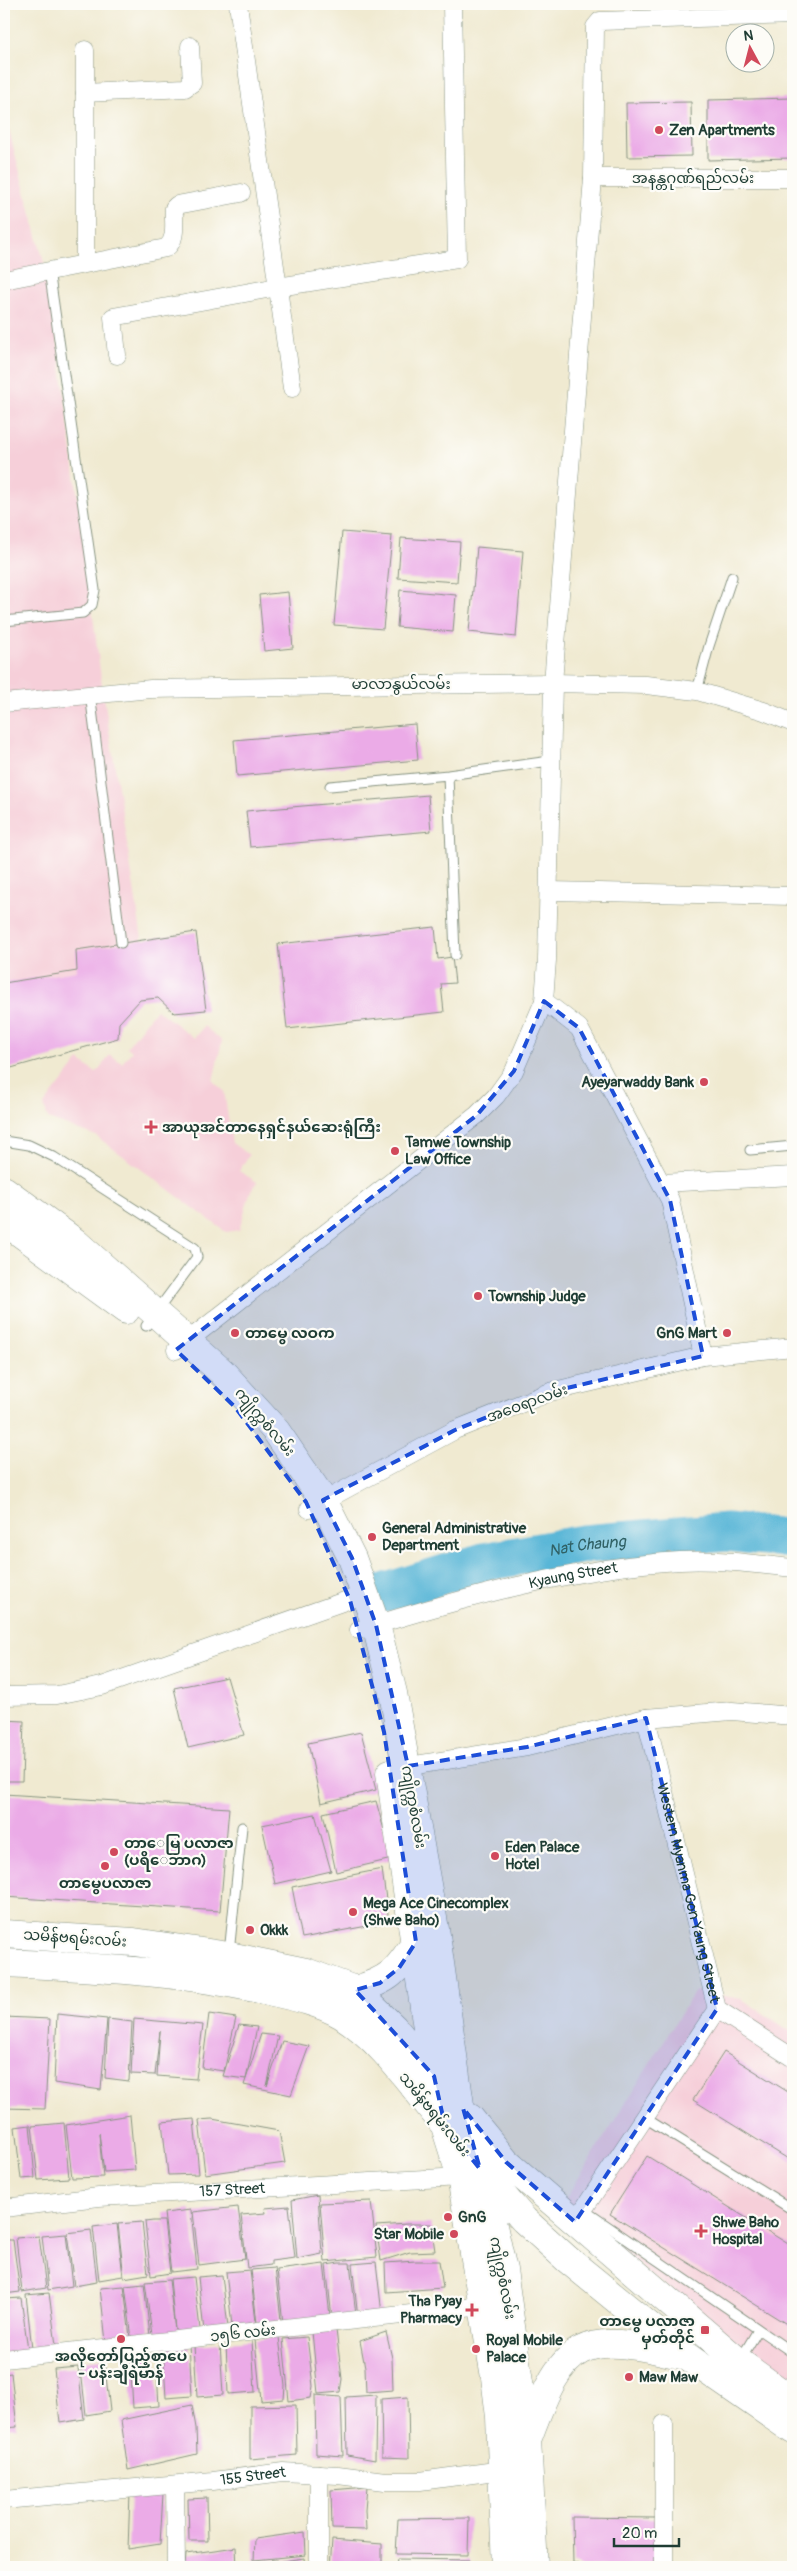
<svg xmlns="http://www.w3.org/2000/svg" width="797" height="2571" font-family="Pangolin,'Noto Sans Myanmar',sans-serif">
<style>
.built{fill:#f6cfd9}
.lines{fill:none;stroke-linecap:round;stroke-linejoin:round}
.river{stroke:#59b6d7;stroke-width:39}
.building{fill:#ebabe7}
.service-casing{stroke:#889482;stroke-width:11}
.minor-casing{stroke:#889482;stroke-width:19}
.primary-casing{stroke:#889482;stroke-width:29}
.service{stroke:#fff;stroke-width:9}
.minor{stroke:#fff;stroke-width:18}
.primary{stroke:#fff;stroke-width:28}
.marked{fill:#1d4ed8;fill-opacity:0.2;stroke:#1d4ed8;stroke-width:4;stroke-dasharray:10 6;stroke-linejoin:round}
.poi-dot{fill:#d1495b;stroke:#fdfcf7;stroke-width:2}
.labels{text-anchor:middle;stroke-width:4.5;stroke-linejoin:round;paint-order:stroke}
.poi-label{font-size:15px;font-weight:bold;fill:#1f3d34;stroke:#fdfcf7;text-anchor:start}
.street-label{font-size:15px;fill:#1f3d34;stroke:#fdfcf7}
.water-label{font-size:16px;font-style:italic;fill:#306165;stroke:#fdfcf7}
</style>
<rect width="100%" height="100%" fill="#fdfcf7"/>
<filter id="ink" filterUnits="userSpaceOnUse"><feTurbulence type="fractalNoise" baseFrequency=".02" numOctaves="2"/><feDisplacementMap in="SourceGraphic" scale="10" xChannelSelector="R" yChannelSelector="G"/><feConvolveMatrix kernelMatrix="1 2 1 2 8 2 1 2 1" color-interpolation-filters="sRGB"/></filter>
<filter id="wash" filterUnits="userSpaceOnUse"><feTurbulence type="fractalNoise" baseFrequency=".0096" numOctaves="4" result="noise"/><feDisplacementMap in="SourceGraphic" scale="20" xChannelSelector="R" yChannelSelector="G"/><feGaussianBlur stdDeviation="1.12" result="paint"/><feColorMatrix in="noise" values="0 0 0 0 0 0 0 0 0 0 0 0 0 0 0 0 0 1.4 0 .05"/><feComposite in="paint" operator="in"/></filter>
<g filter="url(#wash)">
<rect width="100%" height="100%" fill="#f0ead1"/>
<path class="built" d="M4 112 51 289 101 678 147 971 4 985Z
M156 1009 194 1038 204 1026 222 1041 213 1081 224 1091 232 1143 249 1155 239 1171 257 1182 251 1190 239 1230 226 1232 96 1136 48 1119 44 1105 79 1060 96 1073 110 1055 122 1063 132 1051 127 1047Z
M695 1991 742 1999 793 2033V2387L562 2205Z"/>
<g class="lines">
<path class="river" id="s1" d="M387 1592 484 1562 584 1544 727 1532 793 1539"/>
</g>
<g id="blocks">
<path class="building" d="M793 98V158L708 160V100Z
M691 102 692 156 627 157 626 103Z
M342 532 392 536 383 629 334 625Z
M401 538 460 542 457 582 398 578Z
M477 547 523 551 516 637 469 632Z
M400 590 456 595 453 632 397 627Z
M288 592 293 648 264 651 259 595Z
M415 724 418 760 237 776 234 740Z
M428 795 431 831 250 847 246 811Z
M435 927 438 959 452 957 455 983 441 984 444 1012 287 1029 278 944Z
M196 932 206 1010 174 1013 158 998 140 1000 119 1023 118 1038 4 1070V983L77 971 76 950Z
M227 1677 244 1735 188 1748 174 1688Z
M4 1720 24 1721 22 1781H4Z
M361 1732 376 1790 321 1803 308 1743Z
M4 1794 229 1808 220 1911 4 1897Z
M376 1801 392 1859 336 1872 323 1813Z
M315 1814 331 1871 275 1884 262 1825Z
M382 1869 389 1922 302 1938 292 1887Z
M57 2014 107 2019 101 2090 54 2083Z
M209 2014 236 2018 224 2071 202 2068Z
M4 2017 50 2019 45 2109 4 2108Z
M108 2019 132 2022 129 2081 105 2078Z
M134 2019 203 2025 196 2079 157 2076 160 2031 155 2075 131 2074Z
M239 2025 257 2027 246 2079 223 2076Z
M261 2034 278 2036 267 2086 282 2041 309 2046 291 2095 244 2085Z
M724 2052 793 2095V2162L693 2100Z
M130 2115 135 2170 104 2172 99 2133 103 2177 72 2178 66 2125Z
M194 2119 199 2174 168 2175 162 2122Z
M212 2119 279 2131 285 2163 205 2174 199 2120Z
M64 2123 69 2178 38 2180 32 2126Z
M30 2125 35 2178 21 2179 15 2127Z
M647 2156 793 2247V2328L610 2214Z
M318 2195 322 2254 297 2259 292 2200Z
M371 2201 377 2257 325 2262 320 2203Z
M289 2206 295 2258 271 2261V2265L247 2268 241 2215 266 2213 265 2208Z
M238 2207 245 2259 199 2265 193 2212Z
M191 2210 197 2269 171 2272 164 2213Z
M153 2221H164L170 2273 151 2276 145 2222Z
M142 2222 148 2274 124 2278 118 2224Z
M117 2224 123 2276 99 2280 93 2227Z
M407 2224H431L435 2251 410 2252 381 2261 376 2226Z
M91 2230 97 2282 74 2286 67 2233Z
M66 2234 72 2286 48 2290 42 2236Z
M39 2236 46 2288 22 2292 16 2238Z
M4 2240H13L20 2292 4 2294Z
M416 2261H439L443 2288 386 2292 385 2263Z
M376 2262 382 2314 358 2317 352 2264Z
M339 2263H350L356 2315 332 2318 326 2265Z
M324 2264 330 2316 283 2323 277 2270Z
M275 2268 281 2320 257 2324 251 2270Z
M250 2270 256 2322 232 2326 226 2272Z
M222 2275 228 2327 204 2331 198 2277Z
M194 2277 200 2329 152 2335 145 2282 169 2280 175 2330 170 2279Z
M144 2284 150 2336 132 2339 125 2286Z
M124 2286 130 2338 106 2342 100 2288Z
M49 2293 56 2345 32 2349 26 2295Z
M21 2298 28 2350 4 2354V2299Z
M336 2330 342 2379 340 2392 318 2394 312 2332Z
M386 2332 392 2358 393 2390 366 2392 365 2367 360 2341Z
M279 2337 285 2386 284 2399 261 2401 255 2340Z
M307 2337 313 2386 311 2398 289 2401 283 2339Z
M252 2340 255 2392 228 2394 226 2342Z
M220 2343 223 2395 197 2397 194 2345Z
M189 2344 192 2396 166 2398 163 2346Z
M156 2354 159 2406 133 2408 130 2356Z
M104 2359 110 2411 86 2415 80 2361Z
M78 2367 84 2419 60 2423 54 2369Z
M11 2373 17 2427 4 2428V2374Z
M315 2395 341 2397 343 2456 316 2454Z
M376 2395 375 2460 347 2455 346 2397Z
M408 2397 409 2458 382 2457 381 2399Z
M192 2405 196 2428 197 2454 128 2470 121 2420Z
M296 2405 297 2455 250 2459V2406Z
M367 2487 365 2510 366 2530 332 2529 331 2490Z
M130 2493 163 2494 160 2544 128 2549Z
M207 2498 208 2541H189L188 2499Z
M572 2517 656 2518 655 2567H578V2564H573Z
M469 2518 468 2555 396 2554 398 2519Z
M305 2532 306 2555 254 2560 255 2539Z
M332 2540 382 2544V2567H330Z
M236 2547 237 2567H185L186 2554Z
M304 2558 305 2567H254V2565Z
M397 2559 469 2560V2567H396Z"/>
</g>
</g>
<g filter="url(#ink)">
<use href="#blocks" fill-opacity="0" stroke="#889482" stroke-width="1"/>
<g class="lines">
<g class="service-casing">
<path id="service" d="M4 621 83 613 92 605 95 590 49 270
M697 691 709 646 732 577
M90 693 121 943
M448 775 455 955
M330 786 448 775 550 761
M4 1141 29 1145 54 1157 195 1248 197 1257 146 1326
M750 1150 793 1146
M229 1953 242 1827
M645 2118 793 2210
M584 2210 793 2353
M740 2360 758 2330"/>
</g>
<g class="minor-casing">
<g id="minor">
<path d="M238 4 292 388"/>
<path d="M85 93 185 88 192 83 190 46"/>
<path d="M593 178H793"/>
<path d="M85 263V50"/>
<path d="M4 280 166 248C178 239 173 222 174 208L177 205 241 193"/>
<path d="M117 355 113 317 278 287 457 259 452 4"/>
<path d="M4 703 151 689 553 683 646 685 697 691 764 711 793 723"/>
<path d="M549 891 793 896"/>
<path d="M544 1001 579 1028 670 1200 703 1356"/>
<path d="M662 1183 793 1176"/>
<path d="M176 1350 477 1115 496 1096 514 1071 544 1001 547 960 553 683 593 178 595 27 600 21 793 15"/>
<path d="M309 1509 455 1430 550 1392 703 1356 793 1347"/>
<path id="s2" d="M359 1630C459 1599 575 1567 680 1561 718 1559 756 1564 793 1568"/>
<path d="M4 1696 57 1695 102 1686 365 1594"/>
<path id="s3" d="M646 1718 717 2009 793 2058"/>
<path d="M397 1768 527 1747 646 1718 732 1711 793 1716"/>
<path id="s4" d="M4 2208 99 2197 461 2177"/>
<path d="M575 2222 717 2009"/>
<path d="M4 2359 483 2306"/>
<path d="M319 2474V2567"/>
<path d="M175 2485 176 2567"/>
<path id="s5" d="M4 2500 213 2481 283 2472 338 2475 385 2481H420L503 2470"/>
<path d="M664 2567V2424"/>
</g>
</g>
<g class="primary-casing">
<path id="primary" d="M4 1190 75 1242 222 1372 276 1431 323 1500 352 1558 376 1625 393 1693 436 1935 460 2105 480 2169 503 2270 527 2439 534 2567
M4 1221 126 1310
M390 1773 434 2076 445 2126 461 2177 495 2377 500 2417 506 2567
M4 1934 134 1942 229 1956 306 1972 355 1990 394 2028 436 2078
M4 1963C91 1967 178 1971 263 1990 290 1996 318 2001 342 2015 383 2041 412 2086 443 2123
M355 1990C390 1980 396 1972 416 1942
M470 2118 506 2162 739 2362 793 2401
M482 2172 524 2220 567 2259 686 2356 793 2430
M529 2435C564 2340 581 2331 680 2355"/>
</g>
<use href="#service" class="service"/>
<use href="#minor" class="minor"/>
<use href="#primary" class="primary"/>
</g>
</g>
<path class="marked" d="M544 1001 579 1028 670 1200 703 1356 550 1392 455 1430 323 1500 352 1558 376 1625 408 1766 527 1747 646 1718 717 2009 575 2222 506 2162 463 2108 480 2169 445 2126 434 2076 355 1990 380 1983 399 1968 416 1942 384 1732 350 1600 306 1502 235 1407 176 1350 477 1115 514 1071Z"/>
<g class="poi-dot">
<circle cx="659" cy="130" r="5"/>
<circle cx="704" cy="1082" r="5"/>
<path d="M148.5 1119.5h5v5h5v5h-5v5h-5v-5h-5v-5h5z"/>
<circle cx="395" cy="1151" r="5"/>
<circle cx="478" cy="1296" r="5"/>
<circle cx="235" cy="1333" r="5"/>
<circle cx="727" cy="1333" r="5"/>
<circle cx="372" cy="1537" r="5"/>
<circle cx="114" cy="1852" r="5"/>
<circle cx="495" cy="1856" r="5"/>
<circle cx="105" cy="1866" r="5"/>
<circle cx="353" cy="1912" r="5"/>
<circle cx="250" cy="1930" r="5"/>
<circle cx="448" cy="2217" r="5"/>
<path d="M698.5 2223.5h5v5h5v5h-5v5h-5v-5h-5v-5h5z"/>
<circle cx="454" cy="2234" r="5"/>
<path d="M469.5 2302.5h5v5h5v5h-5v5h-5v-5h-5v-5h5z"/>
<rect x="700" y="2325" width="10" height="10" rx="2.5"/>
<circle cx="121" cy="2339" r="5"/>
<circle cx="476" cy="2349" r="5"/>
<circle cx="629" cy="2377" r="5"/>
</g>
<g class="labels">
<g class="poi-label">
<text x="669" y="135">Zen Apartments</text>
<text x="694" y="1087" text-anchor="end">Ayeyarwaddy Bank</text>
<text x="162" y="1132">အာယုအင်တာနေရှင်နယ်ဆေးရုံကြီး</text>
<text x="405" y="1147">Tamwe Township<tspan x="405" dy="17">Law Office</tspan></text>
<text x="488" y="1301">Township Judge</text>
<text x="245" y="1338">တာမွေ လဝက</text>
<text x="717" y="1338" text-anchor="end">GnG Mart</text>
<text x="382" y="1533">General Administrative<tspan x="382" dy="17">Department</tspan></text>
<text x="124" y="1848">တာေမြ ပလာဇာ<tspan x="124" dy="17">(ပရိေဘာဂ)</tspan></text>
<text x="505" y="1852">Eden Palace<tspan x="505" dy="17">Hotel</tspan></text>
<text x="105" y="1888" text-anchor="middle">တာမွေပလာဇာ</text>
<text x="363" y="1908">Mega Ace Cinecomplex<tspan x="363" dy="17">(Shwe Baho)</tspan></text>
<text x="260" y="1935">Okkk</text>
<text x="458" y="2222">GnG</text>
<text x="712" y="2227">Shwe Baho<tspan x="712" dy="17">Hospital</tspan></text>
<text x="444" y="2239" text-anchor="end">Star Mobile</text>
<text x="462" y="2306" text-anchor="end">Tha Pyay<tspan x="462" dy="17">Pharmacy</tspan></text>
<text x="695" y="2326" text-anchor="end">တာမွေ ပလာဇာ<tspan x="695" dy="17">မှတ်တိုင်</tspan></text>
<text x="486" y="2345">Royal Mobile<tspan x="486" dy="17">Palace</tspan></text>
<text x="121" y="2361" text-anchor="middle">အလိုတော်ပြည့်စာပေ<tspan x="121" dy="17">- ပန်းချီရဲမာန်</tspan></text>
<text x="639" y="2382">Maw Maw</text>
</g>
<g class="street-label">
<text x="693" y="183">အနန္တဂုဏ်ရည်လမ်း</text>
<text x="401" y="689">မာလာနွယ်လမ်း</text>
<text transform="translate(527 1403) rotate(-20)" y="5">အဝေရာလမ်း</text>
<text transform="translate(265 1422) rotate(50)" y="5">ကျိုက္ကစံလမ်း</text>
<text dy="5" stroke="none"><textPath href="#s2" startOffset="221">Kyaung Street</textPath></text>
<text transform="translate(414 1807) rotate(80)" y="5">ကျိုက္ကစံလမ်း</text>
<text dy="5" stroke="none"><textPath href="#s3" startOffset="180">Western Myanma Gon Yaung Street</textPath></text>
<text transform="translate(75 1938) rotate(4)" y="5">သမိန်ဗရမ်းလမ်း</text>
<text transform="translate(435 2114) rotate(51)" y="5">သမိန်ဗရမ်းလမ်း</text>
<text dy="5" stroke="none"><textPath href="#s4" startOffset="229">157 Street</textPath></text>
<text transform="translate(503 2278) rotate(79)" y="5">ကျိုက္ကစံလမ်း</text>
<text transform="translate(243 2333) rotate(-6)" y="5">၁၅၆ လမ်း</text>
<text dy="5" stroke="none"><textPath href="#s5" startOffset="250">155 Street</textPath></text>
</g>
<g class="water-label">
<text dy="6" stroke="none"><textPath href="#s1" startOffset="206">Nat Chaung</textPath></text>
</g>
</g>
<rect width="797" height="2571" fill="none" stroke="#fdfcf7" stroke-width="20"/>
<g transform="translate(750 48) rotate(353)"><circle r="24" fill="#fdfcf7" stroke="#a4b0a9"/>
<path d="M0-4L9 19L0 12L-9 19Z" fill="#d1495b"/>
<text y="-8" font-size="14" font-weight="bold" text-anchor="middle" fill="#1f3d34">N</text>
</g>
<path d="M614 2538v8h65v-8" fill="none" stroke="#1f3d34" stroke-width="2.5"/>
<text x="622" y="2538" font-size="15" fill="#1f3d34" stroke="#fdfcf7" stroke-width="4" paint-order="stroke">20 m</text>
</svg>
